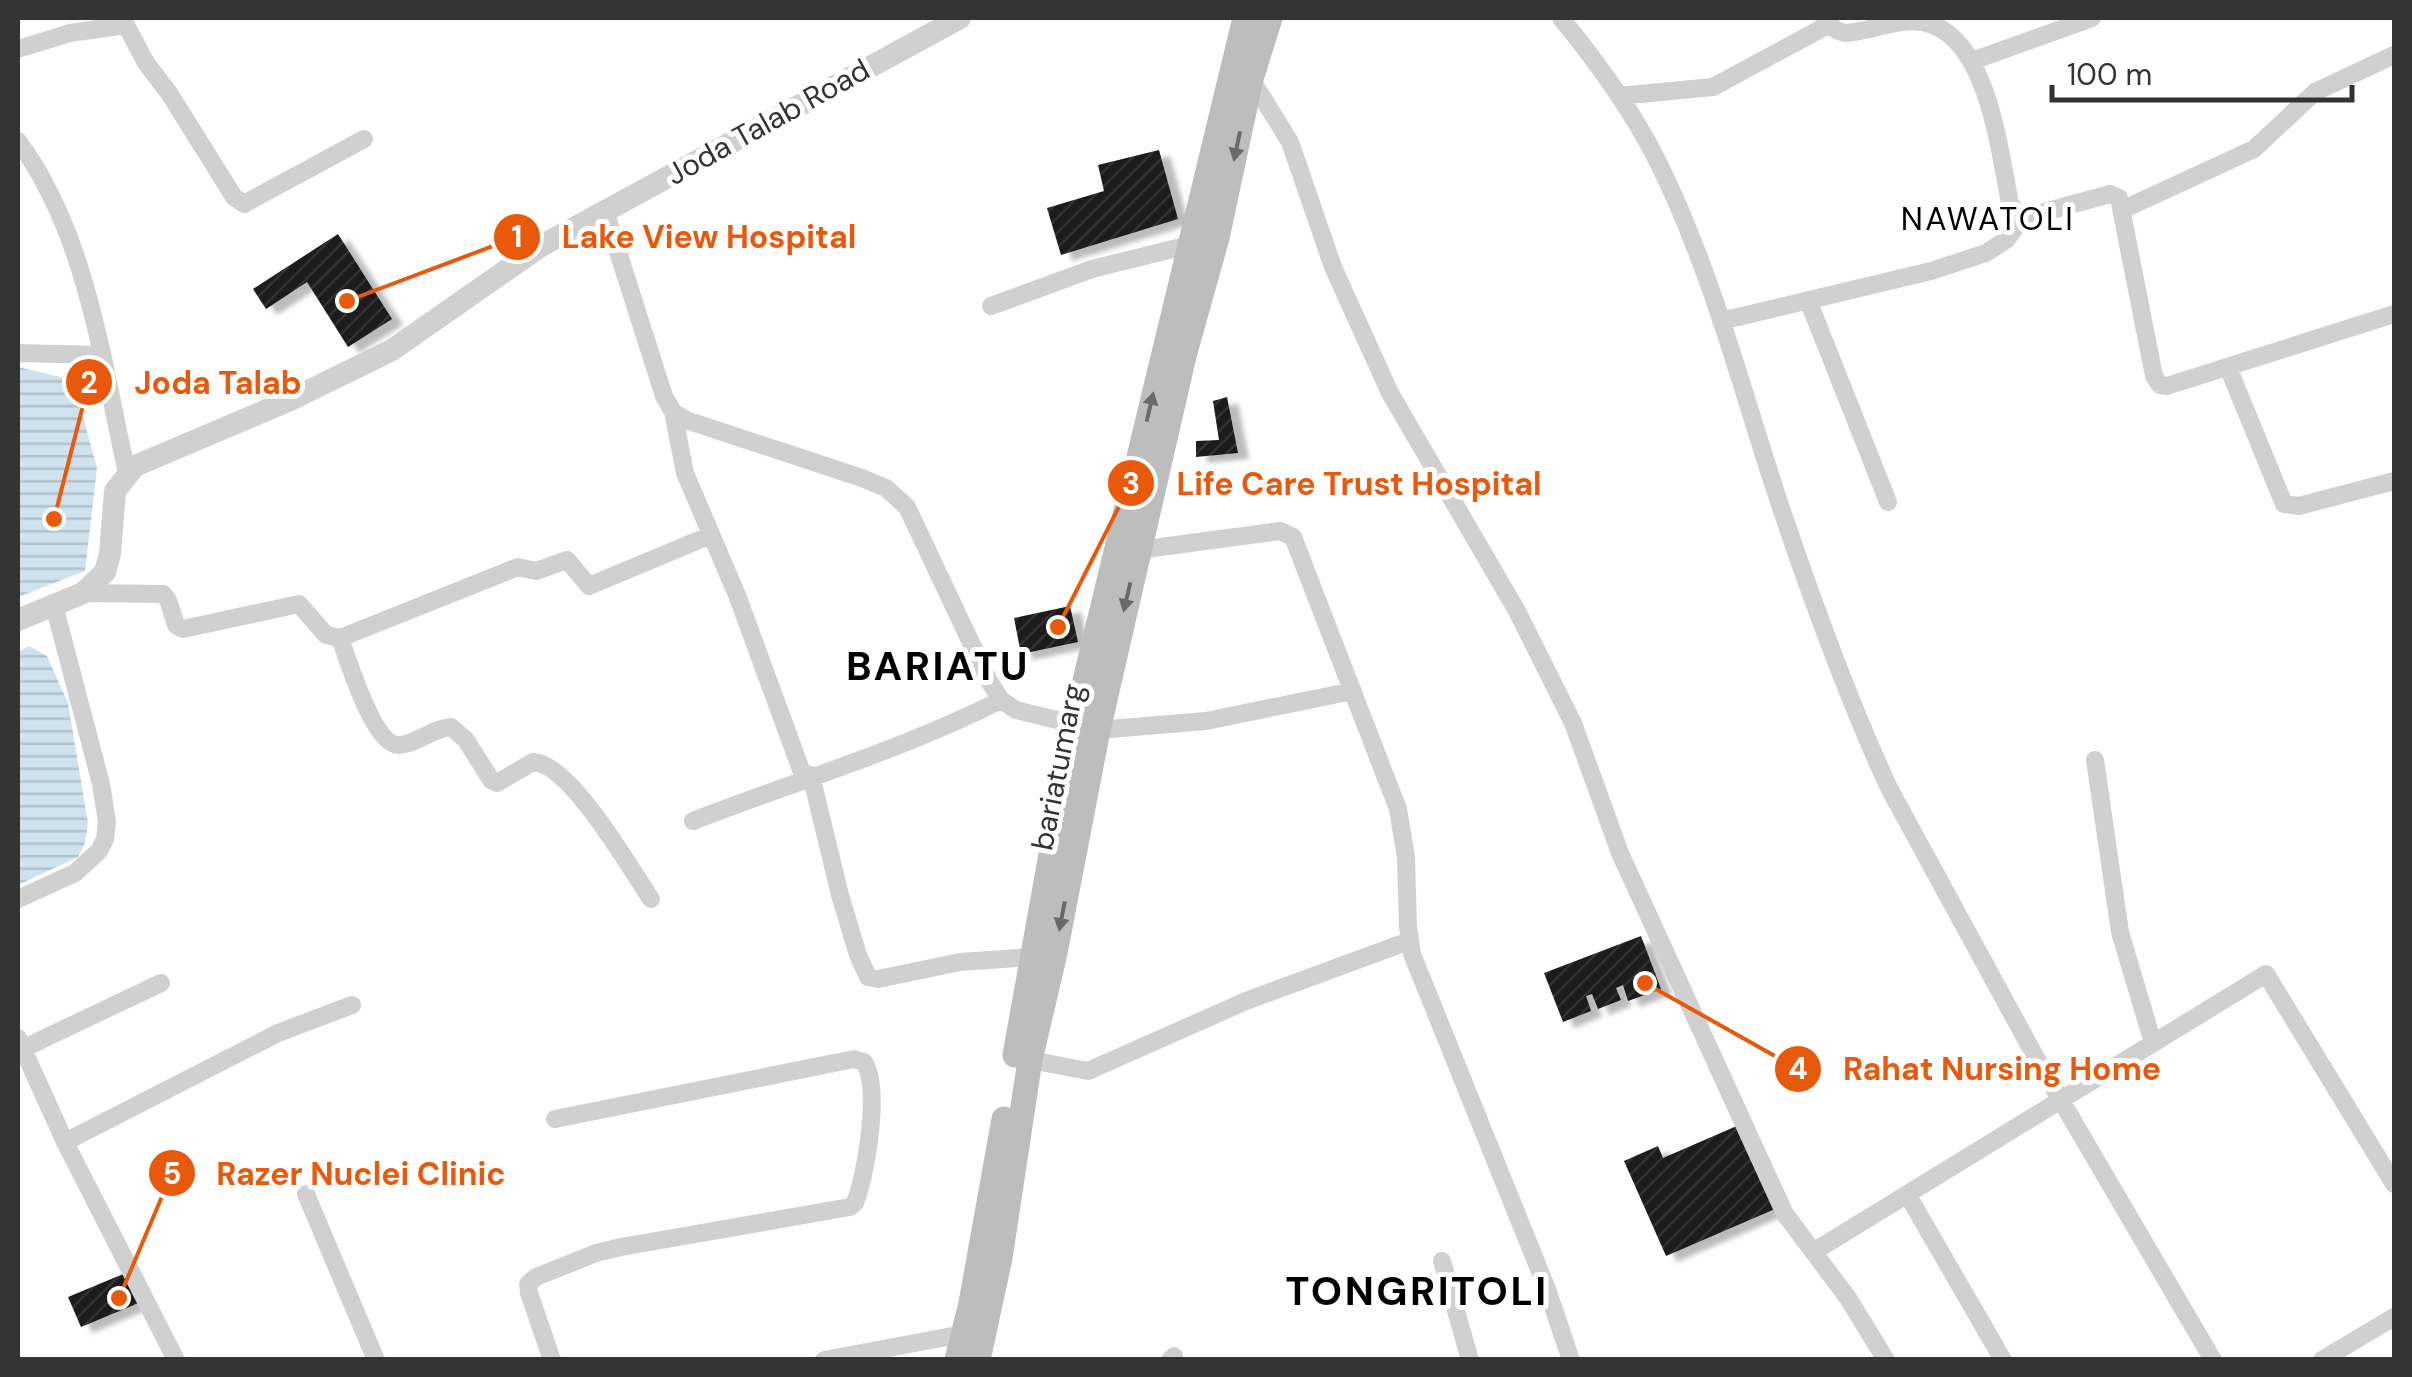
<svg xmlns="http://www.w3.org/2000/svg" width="2412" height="1377" font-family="'DM Sans',sans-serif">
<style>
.water{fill:url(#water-rules)}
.building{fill:url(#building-hatch);filter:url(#shadow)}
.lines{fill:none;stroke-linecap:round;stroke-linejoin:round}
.minor{stroke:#d0d0d0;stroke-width:18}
.tertiary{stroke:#d0d0d0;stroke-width:22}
.secondary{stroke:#bdbdbd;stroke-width:25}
.oneway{fill:#6a6a6a}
.labels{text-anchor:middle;stroke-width:10;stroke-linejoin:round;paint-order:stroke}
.street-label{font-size:30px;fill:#333;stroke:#fff}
.neighbourhood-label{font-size:32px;letter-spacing:2.5px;fill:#000;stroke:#fff}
.district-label{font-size:40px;font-weight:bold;letter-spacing:2.5px;fill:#000;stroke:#fff}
.leader{fill:none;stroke:#e8590c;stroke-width:4}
.callout-dot{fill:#e8590c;stroke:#fff;stroke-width:4}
.mark-label{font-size:30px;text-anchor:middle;font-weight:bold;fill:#fff}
.callout-label{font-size:32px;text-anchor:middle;font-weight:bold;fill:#e8590c;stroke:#fff;stroke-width:10;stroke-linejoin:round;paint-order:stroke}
</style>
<defs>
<pattern id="water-rules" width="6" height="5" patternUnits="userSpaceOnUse" patternTransform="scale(2.5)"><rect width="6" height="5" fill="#cfe2ee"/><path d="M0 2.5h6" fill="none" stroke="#b2c2cd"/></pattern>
<pattern id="building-hatch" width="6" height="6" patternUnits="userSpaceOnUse" patternTransform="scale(2.5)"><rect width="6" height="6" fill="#1a1a1a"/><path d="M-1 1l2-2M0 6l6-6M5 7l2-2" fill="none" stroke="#333"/></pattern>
<filter id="shadow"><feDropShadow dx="11" dy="6" stdDeviation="2.5" flood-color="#0004"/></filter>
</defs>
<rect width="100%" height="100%" fill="#fff"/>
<path class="water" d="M18 367 73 380 97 468 85 571 18 597Z
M29 646 47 656 68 703 88 823 85 843 78 857 18 885V652Z"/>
<path class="building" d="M1159 150 1178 219 1061 255 1047 208 1104 191 1098 165Z
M338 234 392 319 348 347 307 282 266 309 253 289Z
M1227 397 1238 453 1196 457V441L1219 440 1213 401Z
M1070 606 1078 642 1021 654 1014 618Z
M1641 936 1661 989 1628 1001 1623 985 1616 988 1621 1000 1598 1009 1592 994 1586 996 1591 1011 1563 1022 1544 973Z
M1739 1125 1775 1209 1666 1256 1624 1161 1658 1146 1663 1158Z
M128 1272 141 1302 81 1327 68 1297Z"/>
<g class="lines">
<path class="minor" d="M1561 18C1597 62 1632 110 1658 162 1712 271 1742 391 1780 505 1812 600 1847 697 1889 788L2035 1056 2213 1360
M1824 18 1836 30 1845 33C1870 32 1897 18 1922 22 1988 33 1999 151 2010 203L2016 213 2030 216 2110 194 2119 198 2154 376 2160 385 2167 386 2394 314
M18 49 70 33 126 25 146 63 169 93 234 197 244 204 364 139
M1972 61 2092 18
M1251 79 1290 142 1333 267 1390 393 1517 611 1573 723 1620 853 1785 1214 1848 1298 1886 1360
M1619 96 1713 87 1828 25
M18 141C87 234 102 362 127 473
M2124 209 2254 149 2315 92 2394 55
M606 214 664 396 673 412 686 420 862 478 886 488 907 507 989 681 1001 700 1016 710 1098 730 1206 721 1353 691
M1808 300 1888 502
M991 306 1092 269 1189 245
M1721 321 1931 271 1986 253 2006 240 2024 216
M18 353 100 355
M2228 367 2284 504 2299 506 2394 481
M673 412 685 473 737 595 804 778
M1138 550 1280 531 1293 537 1398 809 1406 857 1408 927 1412 954 1547 1289 1571 1360
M83 593 163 594 168 600 176 625 183 629 299 604 326 635 340 638 518 567 536 571 567 560 589 586 711 535
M340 638C348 660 374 746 399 745 417 744 433 728 451 727L466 740 491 780 497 783 533 762C570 763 630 868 651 899
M2095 760 2120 932 2153 1043
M811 775 840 895 858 955 868 977 878 979 960 962 1031 957
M693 821C796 781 902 750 1001 700
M18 899 75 873 99 851 105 839 107 822 101 784 54 605
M18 1038 65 1142 176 1360
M22 1049 161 983
M1030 1060 1088 1071 1246 1001 1409 941
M65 1142 278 1033 352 1005
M306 1194 376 1360
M1907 1194 2003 1360
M1813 1252 2266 974 2394 1184
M1442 1261 1470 1360
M552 1360 529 1293 528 1284 536 1277 596 1253 621 1247 850 1207 855 1203C866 1175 881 1088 864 1062L854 1059 555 1119
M824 1360 963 1334
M1170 1360 1174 1356
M2322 1360 2394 1317"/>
<path class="tertiary" d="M18 620 83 593 105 572 110 554 115 491 135 466 288 401 392 350 541 246 960 18"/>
<path class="secondary" d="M1015 1055 1074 726 1245 18
M957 1360 971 1303 1004 1119
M978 1360 1000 1258 1030 1060 1055 953 1098 730 1184 356 1217 238 1251 79 1270 18"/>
</g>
<defs><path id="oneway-solid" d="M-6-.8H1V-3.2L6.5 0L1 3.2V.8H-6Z" transform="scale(2.5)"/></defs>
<g class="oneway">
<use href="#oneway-solid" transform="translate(1237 146) rotate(102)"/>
<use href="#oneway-solid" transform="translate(1150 407) rotate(-77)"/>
<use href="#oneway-solid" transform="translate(1127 597) rotate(103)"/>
<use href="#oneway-solid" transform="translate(1062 916) rotate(101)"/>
</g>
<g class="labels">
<g class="street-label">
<text transform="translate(768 122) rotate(-29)" y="10">Joda Talab Road</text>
<text transform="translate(1058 767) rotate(-79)" y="10">bariatumarg</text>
</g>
<g class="neighbourhood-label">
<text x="1988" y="230">NAWATOLI</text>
</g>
<g class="district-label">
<text x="938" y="680">BARIATU</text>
<text x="1417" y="1305">TONGRITOLI</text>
</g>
</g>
<path class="leader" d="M347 301L517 237M54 519L89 382M1058 627L1131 483M1645 983L1798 1069M119 1298L172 1173"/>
<g class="callout-dot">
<circle cx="347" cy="301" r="10"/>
<circle cx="54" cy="519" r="10"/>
<circle cx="1058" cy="627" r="10"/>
<circle cx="1645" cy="983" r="10"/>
<circle cx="119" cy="1298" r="10"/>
<circle cx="517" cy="237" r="25"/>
<circle cx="89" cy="382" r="25"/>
<circle cx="1131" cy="483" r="25"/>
<circle cx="1798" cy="1069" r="25"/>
<circle cx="172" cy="1173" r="25"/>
</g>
<g class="mark-label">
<text x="517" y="247">1</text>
<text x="89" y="393">2</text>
<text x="1131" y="494">3</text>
<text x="1798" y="1079">4</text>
<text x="172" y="1184">5</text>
</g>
<g class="callout-label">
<text x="709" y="248">Lake View Hospital</text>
<text x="218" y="394">Joda Talab</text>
<text x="1359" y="495">Life Care Trust Hospital</text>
<text x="2002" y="1080">Rahat Nursing Home</text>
<text x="361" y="1185">Razer Nuclei Clinic</text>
</g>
<rect width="2412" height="1377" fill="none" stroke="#333333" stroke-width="40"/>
<path d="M2052 85v15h300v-15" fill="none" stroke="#333333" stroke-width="5"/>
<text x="2067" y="85" font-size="30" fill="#333333" stroke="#ffffff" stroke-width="8" paint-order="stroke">100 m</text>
</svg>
